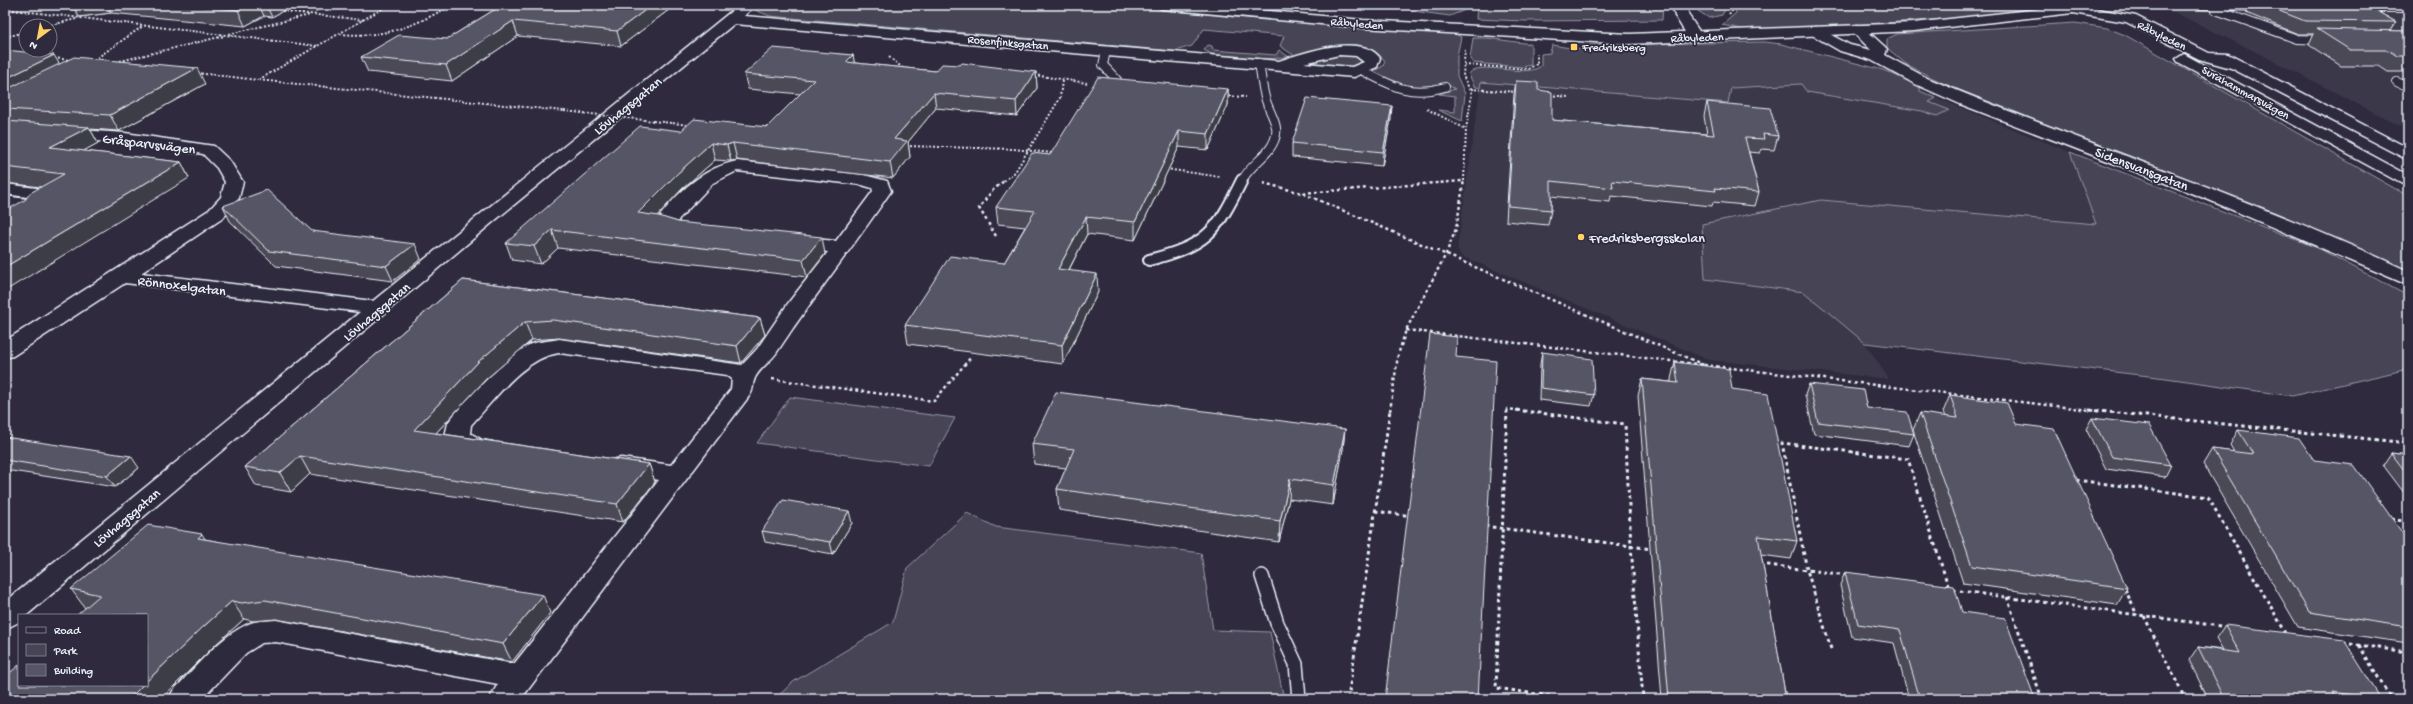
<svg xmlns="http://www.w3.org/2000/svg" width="2413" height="704" font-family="'Gochi Hand',sans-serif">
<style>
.built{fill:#3b3749}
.green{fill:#464455;stroke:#979aa6}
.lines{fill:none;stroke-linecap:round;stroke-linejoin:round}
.lane-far2-casing{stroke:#e8f1f8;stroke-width:10}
.lane-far1-casing{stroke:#e8f1f8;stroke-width:14}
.lane-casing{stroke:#e8f1f8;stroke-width:16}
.street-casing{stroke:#e8f1f8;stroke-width:3}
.secondary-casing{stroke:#e8f1f8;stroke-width:3}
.path-far2{stroke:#e8f1f8;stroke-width:2;stroke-dasharray:2 2;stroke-linecap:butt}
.path-far1{stroke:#e8f1f8;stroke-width:2.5;stroke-dasharray:3 3;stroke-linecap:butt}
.path{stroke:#e8f1f8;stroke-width:3;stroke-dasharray:3.5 3.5;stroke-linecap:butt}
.lane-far2{stroke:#2f2a3d;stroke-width:8}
.lane-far1{stroke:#2f2a3d;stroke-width:10}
.lane{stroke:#2f2a3d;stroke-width:13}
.street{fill:#2f2a3d;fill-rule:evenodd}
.secondary{fill:#2f2a3d;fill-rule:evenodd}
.path-bridge{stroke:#e8f1f8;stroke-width:2;stroke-dasharray:2 2;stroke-linecap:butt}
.wall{fill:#4b4957;stroke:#e8f1f8}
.shaded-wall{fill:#3d3c47;stroke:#e8f1f8}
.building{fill:#575565;stroke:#e8f1f8}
.poi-dot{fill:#ffd166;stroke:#2f2a3d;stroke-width:1.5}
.labels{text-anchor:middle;stroke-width:3.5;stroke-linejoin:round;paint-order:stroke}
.far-street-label{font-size:12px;fill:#e8f1f8;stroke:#2f2a3d}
.far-poi-label{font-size:12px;fill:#e8f1f8;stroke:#2f2a3d;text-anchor:start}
.street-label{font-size:14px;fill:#e8f1f8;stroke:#2f2a3d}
.poi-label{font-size:14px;fill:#e8f1f8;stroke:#2f2a3d;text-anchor:start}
</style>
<rect width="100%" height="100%" fill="#2f2a3d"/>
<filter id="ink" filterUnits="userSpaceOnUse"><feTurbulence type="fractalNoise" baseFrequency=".025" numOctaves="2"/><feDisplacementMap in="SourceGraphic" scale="8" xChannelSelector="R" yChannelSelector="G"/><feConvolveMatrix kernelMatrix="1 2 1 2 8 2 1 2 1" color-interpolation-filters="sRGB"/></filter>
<g filter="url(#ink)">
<path class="built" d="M2159 5H2408V130L2272 60Z
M1481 82 1728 103 1730 88 1802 84 1920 91 2070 152 2096 224 1821 200 1705 279 1804 292 1865 343 1889 379 1709 360 1461 256 1457 249Z"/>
<path class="green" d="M756 5H1098L1456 34 1461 37 1457 56V76L1465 94 1462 121 1438 110 1455 112V96L1439 94 1455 89 1445 83C1413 91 1399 85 1370 73L1383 66 1385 61C1363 32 1324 50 1295 56L1280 46 1284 36 1204 29 1192 46 1175 51 770 16 755 10Z
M1465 5V10L1450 16 1413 11 1408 9V6Z
M1477 5H1663L1662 20 1524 21 1476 19Z
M1694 5H1723L1725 10 1722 15 1709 18 1698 11Z
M1733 5H1819L1846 9 1848 5H2039L2032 10 1963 18 1752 31 1722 25 1736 13Z
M2075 23 2107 28 2125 35 2408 196V272L1958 91 1906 64 1887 48V39L1897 34Z
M1473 38H1487L1531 44V65L1522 67 1473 63 1470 59Z
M1765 42 1781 44 1883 70 1920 86V91L1936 98 1929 102 1949 110 1937 116 1922 111 1807 92 1801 84 1731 88 1728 103 1481 82 1480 88 1474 86 1469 74C1478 59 1526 79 1541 66V54L1550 53 1552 45 1582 50 1584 45Z
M1208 45 1212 46 1213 50 1276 55 1279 50 1289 57 1265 59 1211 54 1204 50Z
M1339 53 1364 57 1362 65 1347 68 1308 62Z
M2070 152 2320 249 2408 296V369L2292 396 2166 378 1865 343 1804 292 1705 279 1702 224 1821 200 2096 224Z
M790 397 955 418 929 466 757 443Z
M967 513 996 527 1201 553 1213 630 1270 632 1284 699H775L793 682 893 622 907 568Z"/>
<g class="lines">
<g class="lane-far2-casing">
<path id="lane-far2" d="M2201 5 2262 7
M2357 8H2408
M2216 10 2297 39 2325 40
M1361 70C1392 86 1409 97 1445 87
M2397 82 2408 87
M1105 85 1117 80 1103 65 1106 51
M1242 181C1248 168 1259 162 1268 151 1286 128 1270 118 1265 97 1262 86 1261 74 1259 63"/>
</g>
<g class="lane-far1-casing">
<path id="lane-far1" d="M5 189 43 194 42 196
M1149 260C1207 245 1216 233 1242 180"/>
</g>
<g class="lane-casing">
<path id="lane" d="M1262 576 1277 623 1296 664 1299 699"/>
</g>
<g class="street-casing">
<path id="street" d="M739 5H755L744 16 1279 61C1302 53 1362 32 1380 58L1377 67 1354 77 734 24 493 222 27 615H19V622L5 629V602L360 312 125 283 13 356 5 358V341L209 210 221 197 225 182 217 168 203 154 125 143 64 139 58 138 55 134 58 130 64 129 125 133 214 146 230 161 243 182 239 198 223 218 141 273 373 301ZM1339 55 1356 56 1364 62 1352 67 1304 63Z
M1672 5H1686L1689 16 1703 37 1700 40H1690L1675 16Z
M1857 25 1862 26 1884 46 1887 49 1885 55 1927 78C2086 144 2251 198 2408 271V285L2209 200 1960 104 1915 84 1871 60 1840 51 1807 32 1815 27 1820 29 1850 45 1871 50 1850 29Z
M737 161 864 175 887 181 891 191C854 246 813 297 777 352 771 361 759 369 755 378 752 384 754 389 750 395L521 699H489L498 684 276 642 262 643 246 653 202 699H168L173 691C195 668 217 639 246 625 255 620 266 621 276 620L514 664 659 480 612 472 609 466 612 460 621 458 671 465 731 389 732 379 727 375 559 353C523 358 495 399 471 425L470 433 482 440 493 442 496 448 493 454C476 458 454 451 445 436L448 423C460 405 512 352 531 344 540 341 550 341 559 339L742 365 757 349 789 302 828 252 787 247 784 243 787 239 794 237 836 241 873 191 872 188 862 185 737 171 713 183 678 220 679 223 697 229 700 233 697 237 690 239 663 231 658 219C678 191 704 168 737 161Z"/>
</g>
<g class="secondary-casing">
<path id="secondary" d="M1155 5H1208L1363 20 1629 34 1914 23 2075 5 2136 16 2209 53 2228 54 2408 148V160L2231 68 2199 59 2126 22 2073 13 1914 31 1629 44 1363 28 1162 9Z
M2184 54 2408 175V187L2178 62 2176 59Z"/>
</g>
<path class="path-far2" d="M389 5 258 80 564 111
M5 9 318 46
M282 11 363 20
M1729 15 1732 11 1730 5
M47 26 76 19
M229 34 310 15
M340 34C386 38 412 27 452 5
M5 37 26 32
M889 57 904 69
M54 58 71 60
M94 60 143 26
M116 62 224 36
M1464 65 1528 69 1537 64V54
M197 73 258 80
M1034 75 1087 83
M1471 89 1518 92
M1550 95 1568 97
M1225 96 1246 97
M1427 109 1466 129
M653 121 690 125
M906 146 1013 149 1053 153
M1166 169 1221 177
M1004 181 1015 172 1060 98 1062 80
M1464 181 1466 129 1472 94 1463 76 1465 48"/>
<path class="path-far1" d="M1263 183 1302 193 1704 365
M1303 193 1463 181
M996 236 979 208 992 191 1005 180
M1406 330 2098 411
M772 379 934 401 971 357
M1390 411 1398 355 1406 330 1446 254 1456 229 1464 180
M1507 411V409L1524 411"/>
<path class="path" d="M1507 410 1496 688 1570 699
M1516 410 1625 424 1631 546 1643 699
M2089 410 2408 443
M2076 480 2208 497 2287 635
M1375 511 1411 516
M2391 519 2408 522
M1485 526 1652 549
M1760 564 1847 575
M2125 589 2137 615
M1953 590 2227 627
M2007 597 2042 699
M2144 616 2185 699
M2343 643 2408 652
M2359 645 2391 699
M1831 649 1807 570 1782 443 1908 459 1949 589
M1348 699 1390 410"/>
<use href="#lane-far2" class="lane-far2"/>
<use href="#lane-far1" class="lane-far1"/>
<use href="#lane" class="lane"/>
<use href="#street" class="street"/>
<use href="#secondary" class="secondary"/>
<path class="path-bridge" d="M564 111 653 121"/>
</g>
<path class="wall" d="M26 5H328L316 11 286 9 272 17 264 16 245 26 111 13 79 17 76 10Z
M502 5 670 9 621 46 518 36 452 81 368 72 361 57 447 39Z
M2249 5H2366L2396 22 2391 31H2408V72H2388L2379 66H2341L2309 45 2314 34H2298L2246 13Z
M5 50 59 64 205 84 119 131 90 129 98 143 83 151 181 162 189 178 25 200 41 187 5 183Z
M853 55 854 63 936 71 1036 72 1037 88 1017 116 936 108 908 142 910 157 893 178 737 160 731 161 715 160 682 189 657 216 678 222 825 254 807 277 558 248 541 264 512 260 506 243 681 131 767 127 800 94 748 89 744 74Z
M1516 81 1538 90 1552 120 1707 134 1704 116 1707 102 1778 136 1774 150 1762 149 1760 153 1749 152 1759 192 1755 206 1713 202 1712 206 1611 196 1610 202 1551 196V210L1548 225 1506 221 1514 94Z
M1228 89V105L1208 150 1179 147 1135 240 1087 234 1069 270 1098 292 1063 364 908 344 905 325 1004 263 1025 227 998 224 996 207 1050 155Z
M1391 119 1382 166 1292 157V143Z
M223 206 312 231 421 259 393 281 276 266 230 221Z
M463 280 760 318 765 335 741 363 559 338 532 340 486 379 436 433 649 464 655 482 623 522 310 474 291 492 256 486 245 467Z
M1542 352 1594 395 1591 406 1539 400 1540 364Z
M1675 362 1797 541 1791 559 1761 555 1786 699H1662L1638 396 1642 379 1671 382V379Z
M1809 384 1867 408 1914 434 1909 446 1814 434 1805 395Z
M1950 395 2016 424 2127 588 2117 605 1963 583 1913 430 1920 413 1945 417 1943 412Z
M2092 418 2171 465 2165 477 2106 469 2086 429Z
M1345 429 1343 449 1333 505 1289 499 1279 542 1059 510 1057 489 1066 468 1034 464 1032 444Z
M2238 430 2314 460 2408 541V643L2298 627 2203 464 2212 449 2234 452 2230 445Z
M5 437 139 468 115 487 5 470Z
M2391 453 2408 455V498L2383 465Z
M852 523 833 554 765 542 762 531Z
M205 539 550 613 512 662 276 619 253 621 244 619 215 645 85 608 71 589Z
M1845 572 1962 612 2035 699H1909L1894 643 1852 637 1840 585Z
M2225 625 2380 699H2208L2189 660 2198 647 2223 650 2216 638Z"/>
<path class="shaded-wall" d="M73 5H107L111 13 79 17Z
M248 5H259L264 16 245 26 238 10Z
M266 5H284L286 9 272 17Z
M313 5H328L316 11Z
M652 5H669L670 9 621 46 617 31Z
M513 21 518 36 452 81 446 65Z
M54 55 63 70 5 99V79Z
M853 55 856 71 846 62Z
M197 68 205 84 119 131 110 115Z
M1036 72 1037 88 1017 116 1016 101Z
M1228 89V105L1208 150V134Z
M934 93 936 108 908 142 910 157 893 178 890 162 894 139Z
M1392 106 1391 119 1382 166 1383 152Z
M89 127 98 143 60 164 50 147Z
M1179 131V147L1135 240V222Z
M711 143 715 160 682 189 643 231 638 213 678 173Z
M733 143 737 160 731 161 727 145Z
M181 162 189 178 5 291V267Z
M1086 217 1087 234 1060 287 1058 269Z
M552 230 558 248 541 264 534 246Z
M822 237 825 254 807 277 803 260Z
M415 244 421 259 393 281 386 266Z
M1097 274 1098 292 1063 364 1062 345Z
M760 318 765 335 741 363 737 346Z
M525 322 532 340 486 379 422 448 414 430 479 361Z
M1345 429 1343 449 1333 505 1334 485Z
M131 456 139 468 115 487 107 476Z
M300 456 310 474 291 492 280 473Z
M649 464 655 482 623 522 617 504Z
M1290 479 1289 499 1279 542 1280 521Z
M849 511 852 523 833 554 830 542Z
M202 534 213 552 198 538Z
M543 595 550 613 512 662 503 644Z
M232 601 244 619 215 645 161 699H129L143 685H147V681L203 627Z"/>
<path class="building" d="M185 5H248L238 10Z
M502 5H652L617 31 513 21 446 65 361 57 399 35 447 39Z
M2264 5H2366L2396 22 2305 21Z
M2317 29 2408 31V56H2397L2388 50H2350Z
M773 48 853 55 846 62 936 71 942 64 960 65 962 63 1036 72 1016 101 934 93 894 139 907 141 890 162 733 143 727 145 711 143 678 173 638 213 659 216 678 222 822 237 803 260 552 230 534 246 506 243 640 126 681 131 694 119 767 127 814 80 744 74Z
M5 50 54 55 5 79Z
M74 57 197 68 110 115 5 109V90Z
M1098 77 1228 89 1208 134 1179 131 1135 222 1086 217 1058 269 1097 274 1062 345 905 325 950 256 1004 263 1035 211 996 207 1032 153 1050 155Z
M1516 81 1538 82V90L1552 92V120L1714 135 1707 102 1770 108 1778 136 1763 134 1764 139 1745 138 1759 192 1715 188 1716 191 1612 181 1613 188 1551 181V210L1508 206Z
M1307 98 1392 106 1383 152 1292 143Z
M5 121 89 127 50 147 181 162 5 267V211L25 200 30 193 64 174 5 167Z
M267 190 312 231 415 244 386 266 269 251 223 206Z
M463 280 760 318 737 346 553 320 525 322 479 361 414 430 649 464 617 504 300 456 280 473 245 467Z
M1430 334 1457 337 1456 357 1496 361 1478 699H1385Z
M1542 352 1592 359 1594 395 1541 388Z
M1675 362 1729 369 1732 389 1768 394 1797 541 1758 536 1786 699H1669L1642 379 1678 383Z
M1809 384 1863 390 1867 408 1907 412 1914 434 1818 422Z
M1056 392 1345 429 1334 485 1290 479 1280 521 1057 489 1074 449 1032 444Z
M1950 395 2007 403 2016 424 2054 429 2127 588 1972 566 1920 413 1958 418Z
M2092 418 2149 425 2171 465 2112 457Z
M2238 430 2299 438 2314 460 2354 465 2408 541V627L2309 612 2212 449 2253 454Z
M5 437 131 456 107 476 5 460Z
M2391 453 2408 455V475Z
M783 500 849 511 830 542 762 531Z
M148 525 202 534 198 538 543 595 503 644 265 600 242 603 232 601 203 627 147 681V615H77L100 595 71 589Z
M1845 572 1954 586 1962 612 2005 618 2035 699H1920L1900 630 1858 624Z
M2225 625 2344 640 2381 699 2333 692 2337 699H2224L2198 647 2240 653Z
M19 665V685H143L129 699H5V677Z
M1537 697 1548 699H1537Z"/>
</g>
<g class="poi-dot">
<rect x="1570" y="43" width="8" height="8" rx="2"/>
<circle cx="1581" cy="237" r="4"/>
</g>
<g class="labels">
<g class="far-street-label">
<text transform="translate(1357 23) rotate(5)" y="4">Råbyleden</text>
<text transform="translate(2162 35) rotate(26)" y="4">Råbyleden</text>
<text transform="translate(1697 37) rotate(-2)" y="4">Råbyleden</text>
<text transform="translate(1008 42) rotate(5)" y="4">Rosenfinksgatan</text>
<text transform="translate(2246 92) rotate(29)" y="4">Surahammarsvägen</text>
</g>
<g class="far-poi-label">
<text x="1582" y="51">Fredriksberg</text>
</g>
<g class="street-label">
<text transform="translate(627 105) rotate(-39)" y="5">Lövhagsgatan</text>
<text transform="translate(149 143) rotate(7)" y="5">Gråsparvsvägen</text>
<text transform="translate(2142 168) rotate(21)" y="5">Sidensvansgatan</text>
<text transform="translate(182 285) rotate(7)" y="5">Rönnoxelgatan</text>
<text transform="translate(376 311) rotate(-40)" y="5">Lövhagsgatan</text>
<text transform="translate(126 517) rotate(-40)" y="5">Lövhagsgatan</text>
</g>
<g class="poi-label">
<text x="1589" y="242">Fredriksbergsskolan</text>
</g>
</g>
<rect width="2413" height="704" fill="none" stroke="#2f2a3d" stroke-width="20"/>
<rect x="10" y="10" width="2393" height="684" fill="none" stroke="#e8f1f8" stroke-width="1.5" filter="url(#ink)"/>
<rect x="18" y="614" width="130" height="72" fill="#2f2a3d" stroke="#797a88"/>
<rect x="26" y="627" width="20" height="6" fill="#2f2a3d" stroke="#797a88"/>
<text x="54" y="634" font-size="12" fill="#e8f1f8">Road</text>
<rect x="26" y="644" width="20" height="12" fill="#464455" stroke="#797a88"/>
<text x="54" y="654" font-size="12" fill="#e8f1f8">Park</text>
<rect x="26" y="664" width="20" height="12" fill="#575565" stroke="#797a88"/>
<text x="54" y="674" font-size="12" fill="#e8f1f8">Building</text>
<g transform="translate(38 38) rotate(212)"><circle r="19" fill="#2f2a3d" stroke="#797a88"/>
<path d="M0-3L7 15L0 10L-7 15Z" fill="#ffd166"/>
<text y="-6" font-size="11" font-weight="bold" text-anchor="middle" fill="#e8f1f8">N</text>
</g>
</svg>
